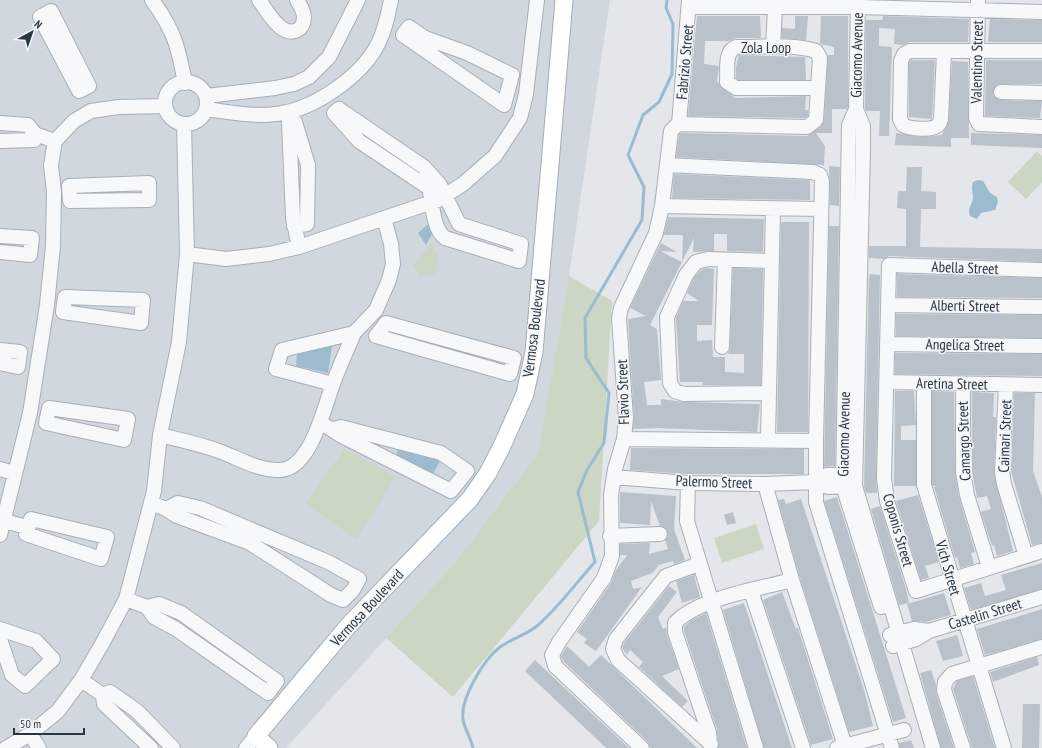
<svg xmlns="http://www.w3.org/2000/svg" width="1042" height="748" font-family="'PT Sans Narrow',sans-serif">
<style>
.built{fill:#d0d7de}
.green{fill:#cbd6c3}
.water{fill:#9cbbce}
.lines{fill:none;stroke-linecap:round;stroke-linejoin:round}
.stream{stroke:#9cbbce;stroke-width:3}
.building{fill:#b9c1ca}
.minor-casing{stroke:#a7afb7;stroke-width:16}
.major-casing{stroke:#a1aeb8;stroke-width:19}
.minor{stroke:#f6f8fa;stroke-width:14}
.major{stroke:#fff;stroke-width:17}
.labels{text-anchor:middle;stroke-width:3;stroke-linejoin:round;paint-order:stroke}
.street-label{font-size:15px;fill:#293745;stroke:#f3f6f9}
</style>
<rect width="100%" height="100%" fill="#e3e7ec"/>
<path class="built" d="M0 0H610L569 276 538 453 455 563 286 748H0Z"/>
<path class="green" d="M1037 151 1042 156V182L1026 199 1008 182Z
M432 243 438 257 435 275 420 276 413 265Z
M569 276 612 301 599 521 453 697 386 638 455 563 538 453Z
M344 449 396 477 356 539 306 504Z
M756 524 764 549 722 563 714 538Z"/>
<path class="water" d="M978 180 983 181 990 193 997 197 998 202 995 210 981 213 977 219 970 216C967 209 972 205 973 198 973 192 971 188 973 182Z
M427 225 436 227 426 245 418 233Z
M332 346 328 373 296 366 297 354Z
M399 444 443 455 432 476 396 457Z"/>
<g class="lines">
<path class="stream" d="M473 748C471 738 464 728 463 719 460 699 484 659 500 647 511 639 526 635 537 626 558 608 576 583 595 562L578 492 587 470 604 443 609 393 586 358 585 318 642 220 644 187 628 155 643 115 659 102 672 74 673 24 666 8 667 0"/>
</g>
<path class="building" d="M697 16H760L761 38H736L729 41H705L704 64 719 66 717 81 720 86 735 98 806 96 805 110H808V116L804 118 688 116Z
M795 16H808L806 40 782 38V28L795 29Z
M821 16H848V107L847 109H832V133H816L825 146 824 165 676 157 679 135 681 133 807 136 821 126 824 121 828 55H834V47L820 44Z
M883 16 969 19 968 42H910L903 45 894 44 895 29 879 28V46L892 47 889 136H879L880 111H866L865 107 866 20H882Z
M990 19 1042 20V42H988Z
M739 55 805 57 806 80H739L736 78V67Z
M911 60H935L932 119 909 117V63Z
M986 60H1042V84H1001L997 85 993 91 994 96 1000 100 1042 101 1040 118 985 116Z
M952 61 968 62 969 138H951V147L895 145 896 133 920 137 942 135 949 120Z
M971 133 1042 135V148L971 145Z
M829 166 840 167 839 206 830 205Z
M907 167H922L921 191 936 192V209H921L920 247 1042 249V262L889 256 884 259 869 258V246H906V209L897 208 898 191H906Z
M674 174 810 180V200L672 198Z
M668 217 764 219 763 252 727 251V234H714V251L693 252 694 238 682 262 683 235H664Z
M781 222H809L808 432H777Z
M829 226H839L835 466 824 467Z
M661 243 677 252 660 251 682 262 650 325 657 329 661 380 644 382 647 405H661V399L684 402 760 404 757 432 658 428 633 429 634 417 628 319 646 316 630 308Z
M706 268 714 269 712 325H697V341L712 340 713 357H725V372L744 373V354H728L730 347 733 268 763 269 761 385H703L702 382H680L676 318 683 301H699L687 293 693 279 701 270Z
M869 274 880 275 876 478 877 493H866L864 487Z
M897 274 1042 278V298L897 297Z
M896 314 1042 315V338L896 336Z
M895 353 1042 354V376L895 374Z
M895 391H914L916 425 901 426V440H916V486H894Z
M932 391 954 392 955 473 959 497 975 552 971 553 974 564 960 568 957 557 955 558 934 487 937 486H933L932 484Z
M972 392 994 393 993 417H996L994 473 1013 551 997 556 994 545 992 546 981 512 991 509 987 496 977 498 972 471Z
M1014 393H1035L1033 471 1042 497V543L1032 545 1011 471Z
M631 448 804 449V474H688L630 470Z
M620 492 676 496 674 529 685 560 674 564 673 561 659 565 652 573 631 581 633 589 642 587 596 651 584 643 587 639 577 632 611 583 616 570 627 555H620V544L650 543 649 554 668 549 665 540 668 534 667 530 660 526 651 501 650 525 620 523Z
M918 495 939 562 925 566 929 578 921 580 896 501Z
M837 497 906 718 893 722 824 501Z
M784 499 786 504 801 499 864 690 873 726 849 732 800 578 778 500Z
M880 506 906 589 909 603 899 605 871 509Z
M733 512 736 523 727 525 724 515Z
M1042 563V589L971 610 964 588 981 583 985 596 1006 590 1001 575Z
M694 575 700 597 682 603 676 581Z
M669 586 677 592 658 617 663 629 666 627 667 635 679 669 662 676 688 701 682 707 639 667 643 662 630 650 627 655 622 648 624 643Z
M782 592 796 629 798 628 833 739 811 745 763 600Z
M944 593 951 615 926 622 912 621 907 604Z
M744 603 761 654 792 748H764L723 610Z
M1042 609V639L985 655 977 629Z
M706 613 747 748H718L717 730 684 631V627L690 621Z
M957 635 963 656 943 661 936 641Z
M567 646 589 667 601 655 697 748H651L648 742 563 661 561 656Z
M1037 657 1039 665 993 682 990 672Z
M535 660 588 710 629 748H606L525 671Z
M931 670 936 685V693L954 748H941L920 673Z
M973 676 995 748H972L953 689 957 681Z
M1023 704H1040L1039 748H1022Z
M911 740 914 748H900L899 743Z"/>
<g class="lines">
<g class="minor-casing">
<path id="minor" d="M152 0C174 30 178 46 185 83
M259 0C265 8 273 23 283 29 293 35 304 30 304 17 304 11 300 5 297 0
M858 0 856 109 863 126V150L855 486 933 748
M978 0 976 118 979 124 1042 127
M690 7H857L1042 12
M51 11 89 86 79 91 40 17Z
M409 27 425 38 467 53 512 75 504 105 403 35Z
M773 47 775 8
M944 52 941 119C940 121 940 124 938 125 933 131 909 129 903 125L900 119 901 61 904 54 910 51H1042
M165 103a21 21 0 1 1 42 0a21 21 0 1 1-42 0Z
M1001 92 1042 93
M206 96 275 88 294 84 309 77 329 57 358 0
M206 109C229 112 253 117 276 114 313 110 361 77 378 44 385 30 388 15 391 0
M339 109 424 167 440 185 459 224 521 244 519 261 445 238C432 228 433 203 429 188L359 141 334 113Z
M856 109 849 125 843 486 881 607
M0 123 28 125 35 134 55 141
M679 124 689 0
M0 141 34 140 35 134
M667 165 813 172 820 175 822 182 816 441V502L892 748
M149 183V200L70 201 69 186Z
M662 206 821 209
M294 226 307 224 308 165 295 122 289 123 293 218 299 247
M0 236 32 238 30 255 0 252
M187 254 226 259 269 254 299 247 438 200 463 184 495 156 520 118 526 94 537 0
M1042 270 889 265 884 478 887 501 916 591 1042 551
M65 297 143 300 141 323 63 312Z
M888 305 1042 307
M386 323 514 358 510 374 376 336Z
M887 344 1042 346
M722 347 725 260
M0 350 20 352 18 367 0 363
M886 382 1042 385
M924 383V485L1004 748
M333 384 276 369 282 350 354 333 376 310 389 280 393 264 391 244 384 218
M963 384V472L967 495 989 567
M1006 385 1002 472 1004 484 1026 556
M769 393 684 394 675 391 670 383 667 317 686 275 696 262 708 259 772 261
M49 408 128 419 124 440 46 423Z
M320 422 340 435 451 491 467 471 441 453 341 427 333 429
M160 435C180 440 200 444 219 451 238 458 259 471 280 470 311 469 324 407 333 384 339 367 347 350 354 333
M624 439 816 441
M768 439 773 209
M0 469 14 473
M614 477 688 483 765 484 815 482 827 475H851
M815 482 828 487 853 486
M688 483 687 521 756 748
M765 484 792 580 845 746
M151 503 166 509 177 516 250 543 331 595 343 600 353 590 359 579 328 562 200 508 178 503 166 509
M31 519 107 537 101 559 26 534Z
M4 521 27 527
M0 535 30 413 47 305 53 246 54 192 51 165 55 141 74 121 91 111 119 107 165 106
M610 536 660 534
M699 564 666 576 616 639 613 649 618 660 711 744
M751 591 803 748
M126 599 147 607 154 617 176 629 268 693 277 681 181 613 159 604 147 607
M0 629 36 641 53 659 25 686 12 675 0 639
M890 635 914 629 929 631
M893 646 916 639 929 631 1042 597
M81 680 103 695 104 704 151 748
M103 695 110 692 137 711 173 748
M30 734 39 748
M710 744 709 733 675 632V623C698 598 759 589 792 580
M6 748 30 734 58 711 81 680 102 644 126 599 154 491 160 435 179 342 187 254 184 124
M246 748 256 736
M642 748 555 666 552 655 559 642 604 578 612 556 611 495 615 469 624 439 626 418 619 318 621 308 656 233 662 206 671 131 678 124 807 127 816 120 820 58 816 51C792 44 762 47 736 47 724 52 728 70 727 82L736 88H817
M837 748 904 730
M963 748 944 690 945 682 952 674 1042 647"/>
</g>
<g class="major-casing">
<path id="major" d="M269 748 256 736 349 625 470 499 488 473 502 446 525 394 534 352 564 0"/>
</g>
<use href="#minor" class="minor"/>
<use href="#major" class="major"/>
</g>
<g class="labels">
<g class="street-label">
<text x="766" y="53">Zola Loop</text>
<text transform="translate(857 55) rotate(-89)" y="5">Giacomo Avenue</text>
<text transform="translate(685 62) rotate(-85)" y="5">Fabrizio Street</text>
<text transform="translate(977 62) rotate(-89)" y="5">Valentino Street</text>
<text transform="translate(965 268) rotate(2)" y="5">Abella Street</text>
<text transform="translate(965 306) rotate(1)" y="5">Alberti Street</text>
<text transform="translate(534 328) rotate(-83)" y="5">Vermosa Boulevard</text>
<text transform="translate(965 345) rotate(1)" y="5">Angelica Street</text>
<text transform="translate(952 384) rotate(1)" y="5">Aretina Street</text>
<text transform="translate(623 392) rotate(-92)" y="5">Flavio Street</text>
<text transform="translate(844 434) rotate(-89)" y="5">Giacomo Avenue</text>
<text transform="translate(1005 436) rotate(-88)" y="5">Caimari Street</text>
<text transform="translate(964 441) rotate(-92)" y="5">Camargo Street</text>
<text transform="translate(714 482) rotate(2)" y="5">Palermo Street</text>
<text transform="translate(898 530) rotate(74)" y="5">Coponis Street</text>
<text transform="translate(948 568) rotate(74)" y="5">Vich Street</text>
<text transform="translate(367 608) rotate(-47)" y="5">Vermosa Boulevard</text>
<text transform="translate(985 614) rotate(-17)" y="5">Castelin Street</text>
</g>
</g>
<g transform="translate(32 32) rotate(40)" stroke="#f3f6f9" stroke-width="3" paint-order="stroke">
<path d="M0-3L7 15L0 10L-7 15Z" fill="#293745"/>
<text y="-6" font-size="11" font-weight="bold" text-anchor="middle" fill="#293745">N</text>
</g>
<path d="M14 728v6h70v-6" fill="none" stroke="#293745" stroke-width="2"/>
<text x="20" y="728" font-size="12" fill="#293745" stroke="#f3f6f9" stroke-width="3" paint-order="stroke">50 m</text>
</svg>
